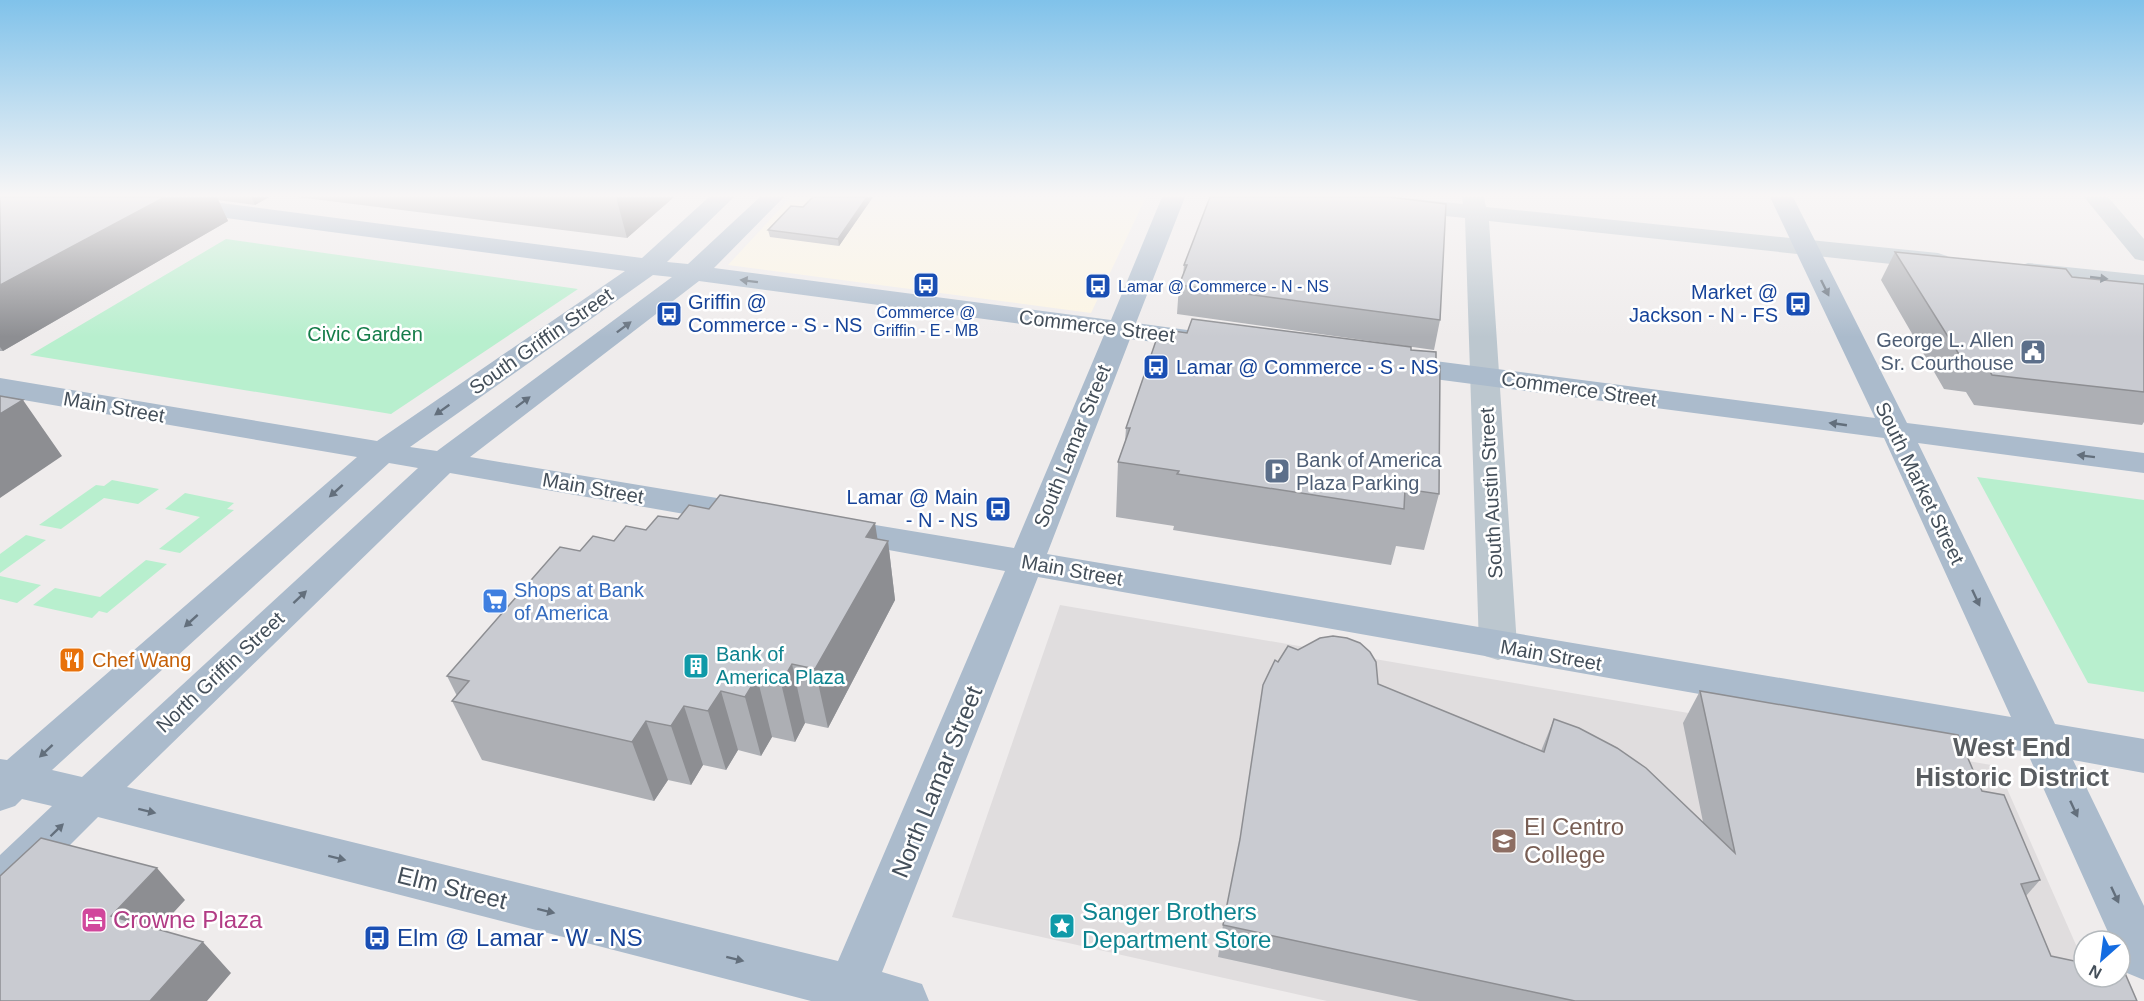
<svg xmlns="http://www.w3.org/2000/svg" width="2144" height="1001" font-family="Helvetica,sans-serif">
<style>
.commercial{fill:#fcf5e3}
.education{fill:#e0ddde}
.green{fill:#b8efce}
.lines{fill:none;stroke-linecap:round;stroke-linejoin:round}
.minor{fill:#bcc7cf;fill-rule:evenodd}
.major{fill:#abbbcc;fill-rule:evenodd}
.wall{fill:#adafb4}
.shaded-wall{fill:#8d8e92}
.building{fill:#c9cbd1;stroke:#8d8e92;stroke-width:1.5}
.oneway{fill:#68737d}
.oneway2{fill:#636f7c}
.labels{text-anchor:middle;stroke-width:5;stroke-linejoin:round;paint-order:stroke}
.far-transit-label{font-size:16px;fill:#164399;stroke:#fff;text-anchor:start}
.transit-label{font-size:20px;fill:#164399;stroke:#fff;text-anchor:end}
.street-label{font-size:20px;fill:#444f5a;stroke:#fff}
.park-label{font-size:20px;fill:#147c49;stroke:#fff}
.service-label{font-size:20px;fill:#4e5e75;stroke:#fff;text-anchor:end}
.shop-label{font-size:20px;fill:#366cbe;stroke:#fff;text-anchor:start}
.culture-label{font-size:20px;fill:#0d838f;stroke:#fff;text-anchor:start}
.food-label{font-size:20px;fill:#c56008;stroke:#fff;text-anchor:start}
.near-street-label{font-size:24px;fill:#444f5a;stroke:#fff}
.near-education-label{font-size:24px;fill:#785e54;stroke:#fff;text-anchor:start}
.near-culture-label{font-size:24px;fill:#0d838f;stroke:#fff;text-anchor:start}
.near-hotel-label{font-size:24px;fill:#b23c85;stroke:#fff;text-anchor:start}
.near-transit-label{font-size:24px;fill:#164399;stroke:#fff;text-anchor:start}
.near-neighbourhood-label{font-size:26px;font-weight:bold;fill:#595d61;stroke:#fff}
</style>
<rect width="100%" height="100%" fill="#efecec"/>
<path class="commercial" d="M791 197H1146L1091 313 728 265Z"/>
<path class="education" d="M1060 605 1997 766 2084 963V977L2101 1001H1327L952 917Z"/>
<path class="green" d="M226 239 578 289 391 414 30 355Z
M1977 477 2144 500V692L2088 683Z
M112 480 159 489 138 504 104 498 61 529 39 525 96 485 104 486Z
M185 493 234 503 227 509 234 510 180 553 159 549 200 517 165 509Z
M26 535 46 540 0 573V554Z
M146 560 167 564 107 613 99 611 92 618 33 605 55 588 100 597Z
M0 576 41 585 17 603 0 599Z"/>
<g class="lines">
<path class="minor" d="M1317 197H1396L1463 204 1462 197H1484L1486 207 1938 253 1947 256 1951 261 1947 266 1938 269 1489 221 1517 646 1511 656 1498 660 1485 656 1479 646 1465 218 1328 204 1320 202Z
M2084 197H2108L2144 239V261L2135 259Z
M2028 263 2144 275V291L2019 276 2015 271 2019 266Z"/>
<path class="major" d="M110 197H175L642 258 709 197H734L667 262 688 264 760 197H784L714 268 1111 320 1162 197H1185L1136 323 1202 332 1212 334 1216 340 1212 346 1202 348 1130 339 1047 554 2011 717 1884 438 1396 374 1386 371 1382 365 1386 359 1396 356 1875 418 1770 197H1793L1907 423 2144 453V473L1918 443 2055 724 2144 739V773L2073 760 2144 906V980L2127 973 2120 958V941H2112L2027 752 1038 577 882 972 922 984 929 1001H811L98 817 16 899 0 905V855L52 806 22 799 15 806 0 811V759L7 760 357 457 0 396V378L377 441 625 271 121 204 113 202ZM653 275 672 277 437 451 410 447ZM699 281 1104 335 1014 548 833 518 821 521 816 529 821 537 833 540 1005 571 838 961 127 787 450 473 753 526 765 523 770 515 765 507 753 504 470 457ZM389 463 418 468 82 777 52 770Z"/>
</g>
<path class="wall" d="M0 197H269L255 205 218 200 228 221 3 351H0Z
M297 197H674L627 238Z
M873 197 839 246 770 237 768 230 803 207Z
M1895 252 2072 277 2144 284V422L2142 425 1974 405 1966 392 1944 389 1881 280Z
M1184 265 1440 320 1434 350 1177 314 1179 285 1183 275Z
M1187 333 1439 494 1424 550 1396 546 1391 565 1173 530 1174 526 1116 517 1118 462 1125 442 1126 428Z
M678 519 888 541 895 600 828 728 805 723 795 742 772 737 761 756 738 750 726 770 703 765 691 785 668 780 654 801 482 760 452 701 457 696 447 676 580 551Z
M1378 684 1541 751 1554 719 1703 822 1683 723 1700 691 1982 791 2040 880 2026 896 2051 956 2137 1001H1419L1218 957 1223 925Z"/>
<path class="shaded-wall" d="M165 197H217L228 221 3 351 0 347V285Z
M251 197H269L255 205Z
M616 197H674L627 238Z
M867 197H873L839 246 838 239Z
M23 400 62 456 0 498V414Z
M875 523 880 555 888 541 895 600 828 728 815 669 866 537Z
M792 664 805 723 795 742 781 683Z
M757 677 772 737 761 756 745 697Z
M721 691 738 750 726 770 708 711Z
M684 706 703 765 691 785 671 726Z
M646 721 668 780 654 801 632 742Z
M157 868 185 900 142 947 111 916Z
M203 942 231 973 207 1001H150Z"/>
<path class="building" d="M0 197H165L0 285Z
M813 197H867L838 239 768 230 791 206 803 207Z
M1210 197H1389L1446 204 1440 320 1179 285 1187 265H1184Z
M1895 252 2066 269 2072 277 2144 284V392L1992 375 1984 362 1962 359Z
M1192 319 1411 347V350L1436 352V366H1440L1439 494 1405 489 1404 509 1177 474 1179 471 1118 462 1130 428H1126L1160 329 1187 333Z
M0 396 23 400 0 414Z
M720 495 875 523 866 537 888 541 815 669 792 664 781 683 757 677 745 697 721 691 708 711 684 706 671 726 646 721 632 742 452 701 469 681 447 676 560 547 580 551 593 536 614 541 626 526 646 530 658 516 678 519 689 505 709 509Z
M1333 636 1347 638 1360 643 1370 652 1376 662 1378 684 1544 752 1554 719 1579 728 1617 748 1646 768 1735 853 1700 691 1958 735 1982 791 2004 795 2040 880 2021 884 2051 956 2084 963V977H2120V970L2124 971 2137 1001H1575L1223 925 1240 839 1263 685 1275 660 1278 662 1288 646 1298 650 1320 638Z
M41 838 157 868 111 916 203 942 150 1001H0V876Z"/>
<defs><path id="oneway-solid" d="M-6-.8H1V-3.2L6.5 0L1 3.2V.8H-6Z" transform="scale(1.5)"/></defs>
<use class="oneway" href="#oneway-solid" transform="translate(2099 278) rotate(6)"/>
<g class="oneway2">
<use href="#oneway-solid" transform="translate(749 281) rotate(-173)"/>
<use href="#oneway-solid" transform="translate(1825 288) rotate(64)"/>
<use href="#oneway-solid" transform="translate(624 327) rotate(-37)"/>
<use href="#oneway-solid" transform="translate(523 402) rotate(-37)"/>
<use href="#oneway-solid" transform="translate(442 410) rotate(145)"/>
<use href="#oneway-solid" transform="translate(1838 424) rotate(-172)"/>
<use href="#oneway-solid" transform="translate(2086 456) rotate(-173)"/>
<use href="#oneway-solid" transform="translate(336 491) rotate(138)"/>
<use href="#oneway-solid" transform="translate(300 597) rotate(-43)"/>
<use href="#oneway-solid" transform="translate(1976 598) rotate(65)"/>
<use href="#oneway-solid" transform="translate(191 621) rotate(138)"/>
<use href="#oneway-solid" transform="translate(46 751) rotate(137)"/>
<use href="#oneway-solid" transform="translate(2074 809) rotate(65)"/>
<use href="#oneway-solid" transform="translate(147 811) rotate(14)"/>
<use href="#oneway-solid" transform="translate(57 830) rotate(-44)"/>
<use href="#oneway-solid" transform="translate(337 858) rotate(14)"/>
<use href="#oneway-solid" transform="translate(2115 895) rotate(65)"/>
<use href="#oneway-solid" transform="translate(546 911) rotate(14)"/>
<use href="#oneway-solid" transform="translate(735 959) rotate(14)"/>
</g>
<linearGradient id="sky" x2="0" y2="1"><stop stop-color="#80c2ea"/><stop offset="0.58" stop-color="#f8f6f6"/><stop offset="1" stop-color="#f8f6f6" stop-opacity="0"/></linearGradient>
<rect width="2144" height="337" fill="url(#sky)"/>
<defs>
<g id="bus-square" transform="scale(1.35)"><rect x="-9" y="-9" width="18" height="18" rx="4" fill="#1a4fb4" stroke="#fff"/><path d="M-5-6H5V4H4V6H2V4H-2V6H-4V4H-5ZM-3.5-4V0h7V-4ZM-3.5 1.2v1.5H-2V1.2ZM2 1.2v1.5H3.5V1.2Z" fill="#fff"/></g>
<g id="civic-square" transform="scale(1.35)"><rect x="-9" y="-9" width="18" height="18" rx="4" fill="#5c6f8a" stroke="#fff"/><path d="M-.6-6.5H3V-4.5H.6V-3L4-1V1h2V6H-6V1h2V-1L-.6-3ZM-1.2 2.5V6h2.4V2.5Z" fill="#fff"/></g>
<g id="parking-square" transform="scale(1.35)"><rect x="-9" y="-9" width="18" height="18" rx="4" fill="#5c6f8a" stroke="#fff"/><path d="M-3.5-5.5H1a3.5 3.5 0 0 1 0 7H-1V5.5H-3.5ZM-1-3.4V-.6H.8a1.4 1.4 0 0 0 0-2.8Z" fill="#fff"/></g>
<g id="supermarket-square" transform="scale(1.35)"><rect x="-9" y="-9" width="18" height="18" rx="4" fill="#3f7fe0" stroke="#fff"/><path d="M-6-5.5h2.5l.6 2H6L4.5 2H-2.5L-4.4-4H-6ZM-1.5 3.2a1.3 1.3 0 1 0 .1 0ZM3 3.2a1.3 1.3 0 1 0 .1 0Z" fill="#fff"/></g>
<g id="restaurant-square" transform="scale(1.35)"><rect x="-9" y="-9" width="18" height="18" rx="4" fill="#e8710a" stroke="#fff"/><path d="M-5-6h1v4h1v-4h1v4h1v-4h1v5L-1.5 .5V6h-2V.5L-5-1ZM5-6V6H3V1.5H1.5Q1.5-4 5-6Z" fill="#fff"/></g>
<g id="building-square" transform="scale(1.35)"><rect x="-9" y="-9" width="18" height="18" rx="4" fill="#0f9aa8" stroke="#fff"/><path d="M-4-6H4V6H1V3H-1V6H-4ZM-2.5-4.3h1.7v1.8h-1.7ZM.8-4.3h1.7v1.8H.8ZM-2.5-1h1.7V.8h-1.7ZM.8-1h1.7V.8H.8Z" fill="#fff"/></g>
<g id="university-square" transform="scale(1.35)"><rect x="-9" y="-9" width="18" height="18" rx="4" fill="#8d6e63" stroke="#fff"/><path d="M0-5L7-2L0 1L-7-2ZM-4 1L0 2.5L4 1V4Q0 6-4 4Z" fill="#fff"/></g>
<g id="hotel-square" transform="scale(1.35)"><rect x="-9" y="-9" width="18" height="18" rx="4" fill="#d1479c" stroke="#fff"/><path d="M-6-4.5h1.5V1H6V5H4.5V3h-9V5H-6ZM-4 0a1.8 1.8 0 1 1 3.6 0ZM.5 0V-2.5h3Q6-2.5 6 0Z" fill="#fff"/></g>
<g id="sight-square" transform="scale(1.35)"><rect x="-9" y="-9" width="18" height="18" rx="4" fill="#0f9aa8" stroke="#fff"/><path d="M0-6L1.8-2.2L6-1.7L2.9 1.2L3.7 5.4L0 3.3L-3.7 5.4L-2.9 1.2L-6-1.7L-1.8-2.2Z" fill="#fff"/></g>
</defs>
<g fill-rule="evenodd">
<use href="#bus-square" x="926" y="285"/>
<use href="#bus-square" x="1098" y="286"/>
<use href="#bus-square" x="1798" y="304"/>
<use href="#bus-square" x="669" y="314"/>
<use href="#civic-square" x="2033" y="352"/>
<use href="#bus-square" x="1156" y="367"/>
<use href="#parking-square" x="1277" y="471"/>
<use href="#bus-square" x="998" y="509"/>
<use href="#supermarket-square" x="495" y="601"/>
<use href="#restaurant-square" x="72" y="660"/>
<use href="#building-square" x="696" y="666"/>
<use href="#university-square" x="1504" y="841"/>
<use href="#hotel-square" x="94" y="920"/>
<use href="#sight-square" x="1062" y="926"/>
<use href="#bus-square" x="377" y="938"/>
</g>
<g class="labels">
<g class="far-transit-label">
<text x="1118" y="292">Lamar @ Commerce - N - NS</text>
<text x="926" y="318" text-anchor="middle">Commerce @<tspan x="926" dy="18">Griffin - E - MB</tspan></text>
</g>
<g class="transit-label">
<text x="1778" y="299">Market @<tspan x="1778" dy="23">Jackson - N - FS</tspan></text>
<text x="688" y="309" text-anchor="start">Griffin @<tspan x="688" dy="23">Commerce - S - NS</tspan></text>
<text x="1176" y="374" text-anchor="start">Lamar @ Commerce - S - NS</text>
<text x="978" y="504">Lamar @ Main<tspan x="978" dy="23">- N - NS</tspan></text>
</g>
<g class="street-label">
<text transform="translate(1097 326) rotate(7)" y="7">Commerce Street</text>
<text transform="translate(541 341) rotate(-35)" y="7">South Griffin Street</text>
<text transform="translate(1579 389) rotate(8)" y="7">Commerce Street</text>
<text transform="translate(114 407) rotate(10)" y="7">Main Street</text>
<text transform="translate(1072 446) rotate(-68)" y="7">South Lamar Street</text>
<text transform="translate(1920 483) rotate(64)" y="7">South Market Street</text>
<text transform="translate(593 488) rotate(10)" y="7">Main Street</text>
<text transform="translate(1491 493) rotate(-93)" y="7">South Austin Street</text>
<text transform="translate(1072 570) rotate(10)" y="7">Main Street</text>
<text transform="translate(1551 655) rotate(10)" y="7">Main Street</text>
<text transform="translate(220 672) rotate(-43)" y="7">North Griffin Street</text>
</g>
<g class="park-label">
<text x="365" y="341">Civic Garden</text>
</g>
<g class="service-label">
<text x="2014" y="347">George L. Allen<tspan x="2014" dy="23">Sr. Courthouse</tspan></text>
<text x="1296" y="467" text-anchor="start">Bank of America<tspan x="1296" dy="23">Plaza Parking</tspan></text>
</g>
<g class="shop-label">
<text x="514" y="597">Shops at Bank<tspan x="514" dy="23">of America</tspan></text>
</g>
<g class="culture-label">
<text x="716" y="661">Bank of<tspan x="716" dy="23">America Plaza</tspan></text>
</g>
<g class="food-label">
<text x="92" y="667">Chef Wang</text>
</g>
<g class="near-street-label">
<text transform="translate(937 782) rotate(-68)" y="8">North Lamar Street</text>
<text transform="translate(452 888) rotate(14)" y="8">Elm Street</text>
</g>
<g class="near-education-label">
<text x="1524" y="835">El Centro<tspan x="1524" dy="28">College</tspan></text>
</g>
<g class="near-culture-label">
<text x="1082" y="920">Sanger Brothers<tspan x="1082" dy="28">Department Store</tspan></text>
</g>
<g class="near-hotel-label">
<text x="113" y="928">Crowne Plaza</text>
</g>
<g class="near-transit-label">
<text x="397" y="946">Elm @ Lamar - W - NS</text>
</g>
<g class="near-neighbourhood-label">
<text x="2012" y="756">West End<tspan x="2012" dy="30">Historic District</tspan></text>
</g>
</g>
<g transform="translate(2102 959) rotate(208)"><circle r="28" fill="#ffffff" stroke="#b4b9bd" stroke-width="1.5"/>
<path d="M0-4.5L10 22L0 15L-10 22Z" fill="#146ce1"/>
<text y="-9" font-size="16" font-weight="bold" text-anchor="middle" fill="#444f5a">N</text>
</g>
</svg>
